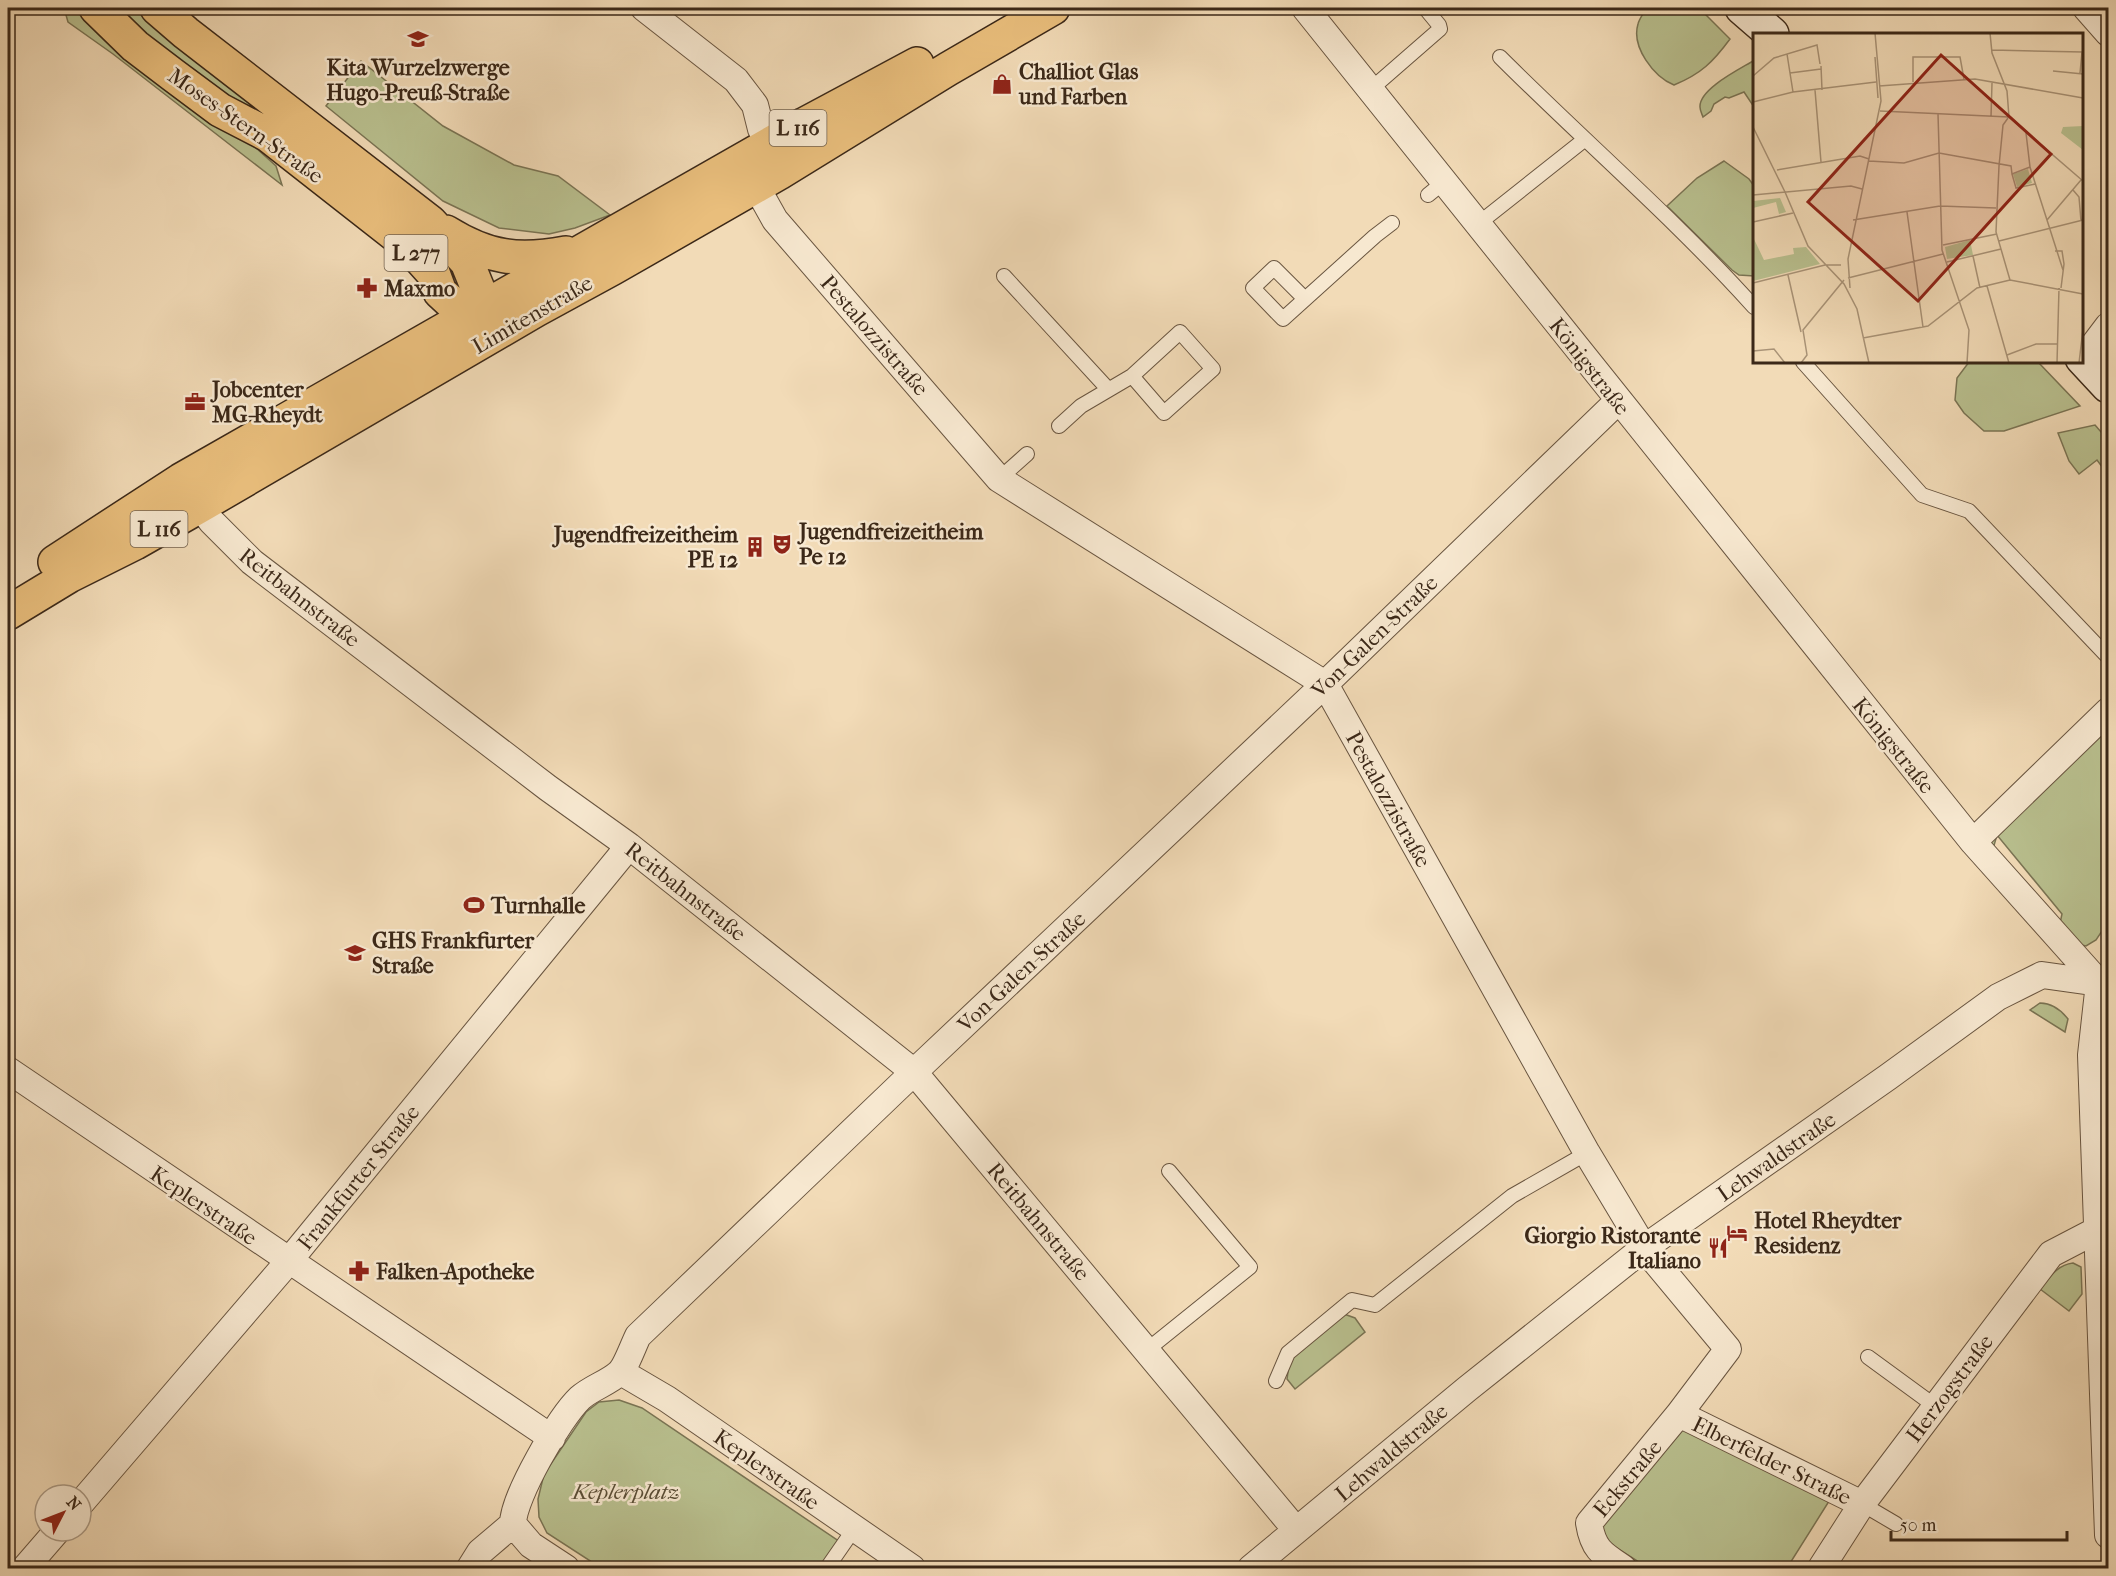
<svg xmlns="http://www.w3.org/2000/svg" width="2116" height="1576" font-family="'IM FELL French Canon',serif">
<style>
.green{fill:#b9c08f;stroke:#7a7454;stroke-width:1.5}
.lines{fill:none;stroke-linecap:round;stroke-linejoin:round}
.service-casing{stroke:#695540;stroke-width:16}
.minor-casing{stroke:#695540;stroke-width:28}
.secondary-casing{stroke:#3b2818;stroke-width:36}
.primary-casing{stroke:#3b2818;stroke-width:36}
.service{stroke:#f7e8d0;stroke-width:14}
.minor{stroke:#f7e8d0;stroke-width:26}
.secondary{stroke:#f7e8d0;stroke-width:33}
.primary{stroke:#e9be7c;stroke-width:33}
.labels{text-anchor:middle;stroke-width:5;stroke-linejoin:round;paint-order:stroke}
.shield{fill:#f7e8d0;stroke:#73624f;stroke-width:1.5}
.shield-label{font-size:21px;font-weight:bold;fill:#3b2818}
.poi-label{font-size:22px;font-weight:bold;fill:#3b2818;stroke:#f7e8d0;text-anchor:start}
.street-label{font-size:22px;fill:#3b2818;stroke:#f7e8d0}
.park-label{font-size:22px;font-style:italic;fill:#5a4e36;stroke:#f7e8d0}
.inset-road{fill:none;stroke:#a99377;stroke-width:1.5}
.view{fill:#8f2418;fill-opacity:0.15;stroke:#8f2418;stroke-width:3}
.inset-edge{fill:none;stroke:#3b2818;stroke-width:3}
</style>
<rect width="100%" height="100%" fill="#f2dbb7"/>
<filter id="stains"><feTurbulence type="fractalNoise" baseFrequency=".00333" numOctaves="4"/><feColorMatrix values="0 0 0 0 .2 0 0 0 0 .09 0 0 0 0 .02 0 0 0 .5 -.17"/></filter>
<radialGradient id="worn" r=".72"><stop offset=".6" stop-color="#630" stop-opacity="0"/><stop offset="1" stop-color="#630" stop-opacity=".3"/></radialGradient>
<path class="green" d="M64 8H82L211 118 256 148 276 166 282 185 113 54 68 22Z
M114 8H140L458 264 445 269 226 101Z
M1646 8H1699L1730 39C1713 62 1701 74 1674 85 1654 77 1631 47 1638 24 1639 19 1644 13 1646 8Z
M361 61 443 126 514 165 558 176 610 215 575 228 549 234 499 228 443 201 326 106Z
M1753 61 1754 107 1744 92 1729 98 1725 97 1714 104 1711 111 1703 117C1702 114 1700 111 1700 107 1699 89 1740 69 1753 61Z
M1724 161 1749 179 1754 186V276L1739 275 1732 270 1667 206 1697 178Z
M1969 362H2038L2080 406 2004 431H1984L1964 413 1955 400 1957 378Z
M2095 425 2108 440V463L2103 468 2097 460 2079 474 2069 461 2058 433Z
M2108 720V922L2096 940 2086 946 2077 944 2059 928 2062 914 1997 835 1993 849 1982 839Z
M2040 1003C2052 1003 2061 1010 2068 1019L2065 1032 2030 1010Z
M2073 1263 2081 1267 2082 1294 2069 1311 2040 1289C2050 1277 2057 1265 2073 1263Z
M1344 1314 1355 1318 1365 1332 1295 1389 1287 1379 1290 1358Z
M619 1400 642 1408 849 1548 835 1568H601L547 1533 539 1517 538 1499 544 1474 586 1412 599 1402Z
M1682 1423 1831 1498 1787 1568H1648L1606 1541 1599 1522Z"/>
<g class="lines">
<g class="service-casing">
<path id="service" d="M1500 57C1584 141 1675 219 1754 307
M1370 90 1440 29 1439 25 1425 8
M1428 195 1444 182
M1478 224 1584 140
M1004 276 1108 389
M1305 299 1274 268 1253 288 1283 319 1375 236 1392 223
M1180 332 1213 369 1164 413 1132 376Z
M1803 362 1922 495 1969 511 2108 657
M1059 426 1081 406 1132 376
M999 479 1027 454
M1147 1350 1250 1267 1169 1171
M1868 1357 1935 1406
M1276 1381 1288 1353 1352 1300 1375 1305 1512 1196 1587 1153
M1862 1504 1896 1524
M827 1568 854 1529"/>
</g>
<g class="minor-casing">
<path id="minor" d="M644 8 736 80 755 105 761 129 775 162
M1305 8 1973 842 2099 983 2091 1055 2108 1535
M2086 8 2108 33
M756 186 775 220 999 479 1325 684 1587 1153 1644 1248 1728 1349 1679 1414 1862 1504
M2083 359 2108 326
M190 492 211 521 252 562 548 788 629 846 914 1072 1296 1530
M1973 842 2108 711
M8 1070 552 1438
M621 1372 667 1399 912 1568
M81 1503 288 1262 629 846
M513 1524 531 1545 566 1568
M25 1568 57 1531
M470 1568 480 1552 513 1524C513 1497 560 1417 580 1398 591 1388 608 1383 619 1373 626 1367 633 1346 638 1336L914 1072 1325 684 1618 401
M1251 1568 1467 1389 1644 1248 1888 1077 1998 997 2042 975 2099 983
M1623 1568C1602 1554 1593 1549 1589 1523L1679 1414
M1821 1568 1862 1504 2051 1254 2099 1229"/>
</g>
<g class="secondary-casing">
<path id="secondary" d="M1742 8 1772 34
M2082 358 2108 386"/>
</g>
<g class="primary-casing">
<path id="primary" d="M96 8 135 46 173 75 220 110 268 135 407 244 433 273 440 292 453 304 473 312 483 326
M157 8 186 33 430 222 467 262 478 289 473 312
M446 232C488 258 518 262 566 253
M55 562 181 480 805 124 917 64
M8 613 69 576 135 543 200 506 536 310 613 268 779 173 948 69 1053 8"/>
</g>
<use href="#service" class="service"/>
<use href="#minor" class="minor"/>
<use href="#secondary" class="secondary"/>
<use href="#primary" class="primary"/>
</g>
<defs>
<g id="school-bare" transform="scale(1.62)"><path d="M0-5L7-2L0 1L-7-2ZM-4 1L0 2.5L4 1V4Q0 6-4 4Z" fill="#8f2418" stroke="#f7e8d0" stroke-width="2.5" paint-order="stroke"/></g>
<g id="shop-bare" transform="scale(1.62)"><path d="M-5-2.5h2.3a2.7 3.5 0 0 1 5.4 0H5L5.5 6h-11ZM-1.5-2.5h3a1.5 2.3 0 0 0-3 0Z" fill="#8f2418" stroke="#f7e8d0" stroke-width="2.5" paint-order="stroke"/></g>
<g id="pharmacy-bare" transform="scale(1.62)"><path d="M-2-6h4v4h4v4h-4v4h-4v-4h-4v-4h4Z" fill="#8f2418" stroke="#f7e8d0" stroke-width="2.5" paint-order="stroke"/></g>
<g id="office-bare" transform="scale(1.62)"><path d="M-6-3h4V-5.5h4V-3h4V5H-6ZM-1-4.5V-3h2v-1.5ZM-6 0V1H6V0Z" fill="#8f2418" stroke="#f7e8d0" stroke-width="2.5" paint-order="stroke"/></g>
<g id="theatre-bare" transform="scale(1.62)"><path d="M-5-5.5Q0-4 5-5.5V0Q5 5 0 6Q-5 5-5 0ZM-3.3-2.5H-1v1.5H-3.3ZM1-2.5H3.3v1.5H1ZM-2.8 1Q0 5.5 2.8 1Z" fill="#8f2418" stroke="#f7e8d0" stroke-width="2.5" paint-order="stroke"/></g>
<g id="building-bare" transform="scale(1.62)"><path d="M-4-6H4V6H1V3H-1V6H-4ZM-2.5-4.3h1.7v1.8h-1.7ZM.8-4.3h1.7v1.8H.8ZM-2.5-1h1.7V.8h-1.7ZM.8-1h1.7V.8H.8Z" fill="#8f2418" stroke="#f7e8d0" stroke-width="2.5" paint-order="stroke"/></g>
<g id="stadium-bare" transform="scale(1.62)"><path d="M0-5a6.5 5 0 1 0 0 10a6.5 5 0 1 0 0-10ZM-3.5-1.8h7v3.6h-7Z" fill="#8f2418" stroke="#f7e8d0" stroke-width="2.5" paint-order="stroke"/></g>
<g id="hotel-bare" transform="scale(1.62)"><path d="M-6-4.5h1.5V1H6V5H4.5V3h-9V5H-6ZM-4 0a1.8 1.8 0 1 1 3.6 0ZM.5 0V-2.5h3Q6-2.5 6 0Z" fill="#8f2418" stroke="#f7e8d0" stroke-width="2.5" paint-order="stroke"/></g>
<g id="restaurant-bare" transform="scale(1.62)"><path d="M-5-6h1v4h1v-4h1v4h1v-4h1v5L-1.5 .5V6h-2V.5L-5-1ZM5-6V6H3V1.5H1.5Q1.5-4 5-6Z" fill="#8f2418" stroke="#f7e8d0" stroke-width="2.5" paint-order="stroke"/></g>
</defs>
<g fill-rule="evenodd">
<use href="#school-bare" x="418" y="39"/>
<use href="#shop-bare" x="1002" y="84"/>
<use href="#pharmacy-bare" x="367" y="288"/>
<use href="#office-bare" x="195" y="402"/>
<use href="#theatre-bare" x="782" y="544"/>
<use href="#building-bare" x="755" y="547"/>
<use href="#stadium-bare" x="474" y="905"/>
<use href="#school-bare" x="355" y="953"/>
<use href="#hotel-bare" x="1737" y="1233"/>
<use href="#restaurant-bare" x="1718" y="1248"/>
<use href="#pharmacy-bare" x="359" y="1271"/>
</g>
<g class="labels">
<g class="shield">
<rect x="769.5" y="110" width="57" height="36" rx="4.5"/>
<rect x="384.5" y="235" width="63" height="36" rx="4.5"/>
<rect x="130.5" y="511" width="57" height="36" rx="4.5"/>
</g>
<g class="shield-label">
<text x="798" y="135">L 116</text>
<text x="416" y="260">L 277</text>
<text x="159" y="536">L 116</text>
</g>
<g class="poi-label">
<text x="418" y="75" text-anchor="middle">Kita Wurzelzwerge<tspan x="418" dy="25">Hugo-Preuß-Straße</tspan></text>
<text x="1019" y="79">Challiot Glas<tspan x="1019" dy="25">und Farben</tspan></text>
<text x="384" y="296">Maxmo</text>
<text x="212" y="397">Jobcenter<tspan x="212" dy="25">MG-Rheydt</tspan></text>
<text x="799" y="539">Jugendfreizeitheim<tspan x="799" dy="25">Pe 12</tspan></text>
<text x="738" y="542" text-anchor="end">Jugendfreizeitheim<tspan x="738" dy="25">PE 12</tspan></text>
<text x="491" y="913">Turnhalle</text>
<text x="372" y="948">GHS Frankfurter<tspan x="372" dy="25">Straße</tspan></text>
<text x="1754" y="1228">Hotel Rheydter<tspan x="1754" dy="25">Residenz</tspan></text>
<text x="1701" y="1243" text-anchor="end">Giorgio Ristorante<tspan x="1701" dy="25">Italiano</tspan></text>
<text x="376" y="1279">Falken-Apotheke</text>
</g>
<g class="street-label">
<text transform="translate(246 125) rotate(35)" y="8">Moses-Stern-Straße</text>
<text transform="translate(532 314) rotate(-30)" y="8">Limitenstraße</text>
<text transform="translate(875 335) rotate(49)" y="8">Pestalozzistraße</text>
<text transform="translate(1590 366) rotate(52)" y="8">Königstraße</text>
<text transform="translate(300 597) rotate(38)" y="8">Reitbahnstraße</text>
<text transform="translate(1374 636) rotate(-44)" y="8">Von-Galen-Straße</text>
<text transform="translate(1894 745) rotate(51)" y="8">Königstraße</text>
<text transform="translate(1389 799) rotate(61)" y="8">Pestalozzistraße</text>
<text transform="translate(686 891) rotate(38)" y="8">Reitbahnstraße</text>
<text transform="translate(1021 971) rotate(-43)" y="8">Von-Galen-Straße</text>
<text transform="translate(1776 1156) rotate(-35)" y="8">Lehwaldstraße</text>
<text transform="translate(358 1177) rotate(-51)" y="8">Frankfurter Straße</text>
<text transform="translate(204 1205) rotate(34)" y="8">Keplerstraße</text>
<text transform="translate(1039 1221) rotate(50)" y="8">Reitbahnstraße</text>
<text transform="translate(1949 1388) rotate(-53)" y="8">Herzogstraße</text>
<text transform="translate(1391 1452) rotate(-40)" y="8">Lehwaldstraße</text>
<text transform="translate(1772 1460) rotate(26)" y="8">Elberfelder Straße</text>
<text transform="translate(767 1469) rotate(35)" y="8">Keplerstraße</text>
<text transform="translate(1627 1478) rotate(-50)" y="8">Eckstraße</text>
</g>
<g class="park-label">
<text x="626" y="1499">Keplerplatz</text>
</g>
</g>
<g transform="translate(1753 33)">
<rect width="330" height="330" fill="#f2dbb7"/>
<path d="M330 93V117L308 100 310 94ZM275 136 279 150 264 154 260 141ZM27 165 33 179 26 181 23 169 0 175V168ZM0 204 11 227 41 221 40 215 53 214 67 231 0 248ZM217 207 220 222 194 226 192 214Z" fill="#b9c08f"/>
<path class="inset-road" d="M237 0 239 20 254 58 256 84M239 17 330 19M34 21 40 59M122 24 125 65M68 33 69 57M300 38 330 41M37 40 68 36M327 40 329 19M0 43 21 25 64 12 67 31M160 49V24H207L211 46M126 53 222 46 330 65M62 57 68 129M0 69 40 59 123 49M127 78 256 84 330 148M185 81 189 217 216 297 214 330M238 84 239 50M255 85 250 92 246 133 243 199 257 247M0 94 32 159M273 100 277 134 310 237M116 128 151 130 186 120 258 133 259 141 277 134M24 137 107 123 116 126M259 141 263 155 282 151M320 157 326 164 328 188M32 159 55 213 91 251 104 276 116 330M0 162 98 153 109 156M154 179 170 294M100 187 187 173 243 175M294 187 328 147M0 189 40 180M246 208 330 187M190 212 244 201M302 218H309L311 231 308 255M220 223 227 255M194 229 248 216M35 242 48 299M95 245 190 221M0 250 72 232H88M234 253 256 330M97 255 95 226 128 68 122 0M110 305 175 293 224 255 257 247 330 261M0 318 21 316 32 330M254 322 283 311H305M48 330 54 322 50 297 91 247M304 330 306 255M326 330 330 296"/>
<path class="view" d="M188 22 298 121 165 268 55 169Z"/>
<rect width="330" height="330" class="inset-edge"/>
</g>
<rect width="2116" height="1576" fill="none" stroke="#f2dbb7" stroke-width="30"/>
<rect x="9" y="9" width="2098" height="1558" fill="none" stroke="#3b2818" stroke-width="3"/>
<rect x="15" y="15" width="2086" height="1546" fill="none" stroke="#3b2818" stroke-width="1.5"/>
<g transform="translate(63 1513) rotate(48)"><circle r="28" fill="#f7e8d0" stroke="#ac9b86" stroke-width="1.5"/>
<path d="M0-4.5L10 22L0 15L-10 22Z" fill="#8f2418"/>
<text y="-9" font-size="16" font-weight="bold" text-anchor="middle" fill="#3b2818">N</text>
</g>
<path d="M1891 1531v9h176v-9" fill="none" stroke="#3b2818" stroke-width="3"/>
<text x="1900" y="1531" font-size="18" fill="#3b2818" stroke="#f7e8d0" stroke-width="4.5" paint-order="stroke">50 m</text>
<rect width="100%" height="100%" filter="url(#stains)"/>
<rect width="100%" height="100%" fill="url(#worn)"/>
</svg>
